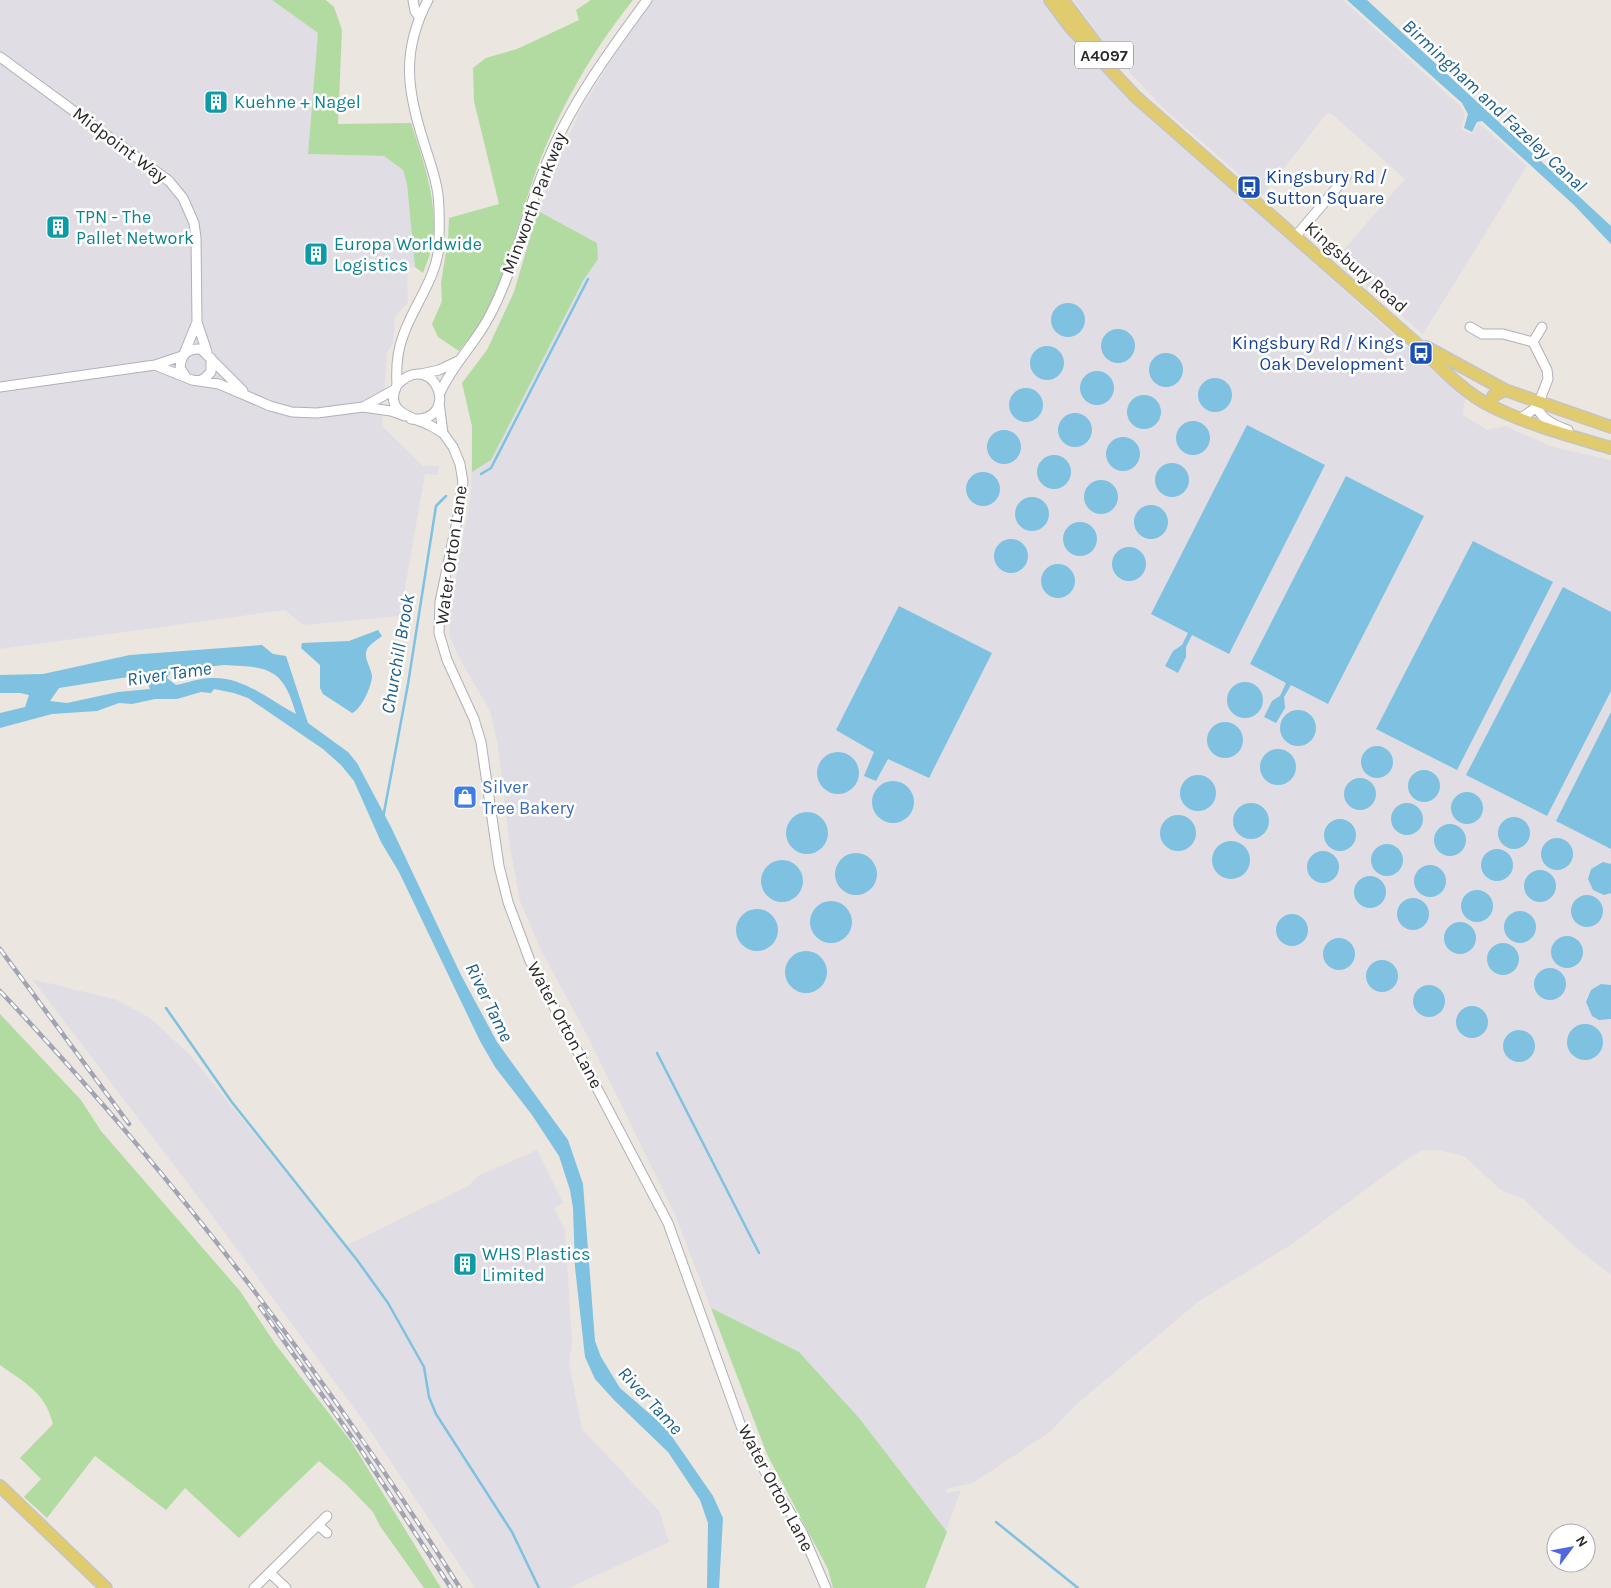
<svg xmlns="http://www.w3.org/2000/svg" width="1611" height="1588" font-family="Karla,sans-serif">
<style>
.industrial{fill:#e0dee4}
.green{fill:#b2dba1}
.water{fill:#7ec1e0;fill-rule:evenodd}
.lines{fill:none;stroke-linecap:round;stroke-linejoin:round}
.stream{stroke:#7ec1e0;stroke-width:2.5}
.minor-casing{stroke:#afb0b9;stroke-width:11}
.major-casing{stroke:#c4c4c4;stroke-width:14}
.minor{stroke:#fff;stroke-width:9}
.major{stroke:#e0cc6e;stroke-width:11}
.rail-casing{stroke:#a2a3b3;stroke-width:4.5}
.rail{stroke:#fff;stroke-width:2.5;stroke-dasharray:8;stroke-linecap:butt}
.labels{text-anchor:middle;stroke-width:5;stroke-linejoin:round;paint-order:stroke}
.shield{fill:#fff;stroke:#6b6b6b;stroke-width:1}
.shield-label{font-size:16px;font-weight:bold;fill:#2b2b2b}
.culture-label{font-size:18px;fill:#0d838f;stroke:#fff;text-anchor:start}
.street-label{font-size:18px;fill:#2b2b2b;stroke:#fff}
.transit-label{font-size:18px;fill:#164399;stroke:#fff;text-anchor:start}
.shop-label{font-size:18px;fill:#366cbe;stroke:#fff;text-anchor:start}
.water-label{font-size:19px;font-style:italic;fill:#1d608c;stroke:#fff}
</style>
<rect width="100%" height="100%" fill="#ebe6df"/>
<path class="industrial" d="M0 0H272L318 33 308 154 384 156 403 170 407 184 415 267H407L408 302 395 317 393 343 387 352 382 426 423 466H439L438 475 425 474 400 616 303 625 285 610 0 649Z
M653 0H1041L1132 100 1465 399 1463 415 1487 430 1505 426 1553 447 1611 460V1275L1579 1250 1523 1199 1501 1190 1464 1156 1438 1150H1423L1404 1161 1295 1242 1198 1302 1079 1402 1051 1431 973 1483 946 1489 947 1493 961 1490 925 1588H833L828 1569 767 1454 676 1217 588 1037 541 950 520 901 510 847 498 746 490 711 457 654 449 634 451 602 471 495 472 426 462 383 487 350 502 322 514 292 534 223 551 176 581 109 615 54Z
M1074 0H1343L1460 106 1465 114 1461 128 1463 130 1472 134 1479 123 1527 166 1423 334 1331 256 1340 254 1405 179 1333 115 1327 113 1263 195 1162 107 1109 50Z
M32 979 117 1000 150 1018 191 1056 345 1246 468 1186 478 1176 537 1150 563 1203 554 1208 565 1230 572 1343 569 1363 582 1429 660 1512 669 1542 569 1588H475L365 1423 199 1198Z"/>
<path class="green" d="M272 0H326L334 7 342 30 338 124 411 123C423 159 436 197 434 236 433 248 427 262 423 273L415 267 407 184 403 170 384 156 308 154 318 33Z
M591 0H633C592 51 559 109 536 171 519 218 509 270 486 314 479 327 468 339 459 351L438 337 432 324 442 301 441 283 448 240 449 218 499 204 474 101 473 68 486 58 517 49 579 20 576 10Z
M538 211 597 243 598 259 584 279 491 460 472 472V426L462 383 487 350 514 292Z
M0 1014 81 1100 101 1131 240 1291 276 1345 352 1443 441 1588H424L380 1526 373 1512 346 1484 319 1461 239 1538 185 1488 166 1510 95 1456 47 1518 24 1497 41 1479 20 1458 53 1424C45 1392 25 1383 0 1365Z
M711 1308 799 1352 859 1418 947 1532 925 1588H833L828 1569 767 1454Z"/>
<path class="water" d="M1347 0H1367L1611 226V244L1574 205 1482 121 1477 122 1472 132 1464 128 1468 114 1462 103Z
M1051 320a17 17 0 1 1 34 0a17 17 0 1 1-34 0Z
M1101 346a17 17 0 1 1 34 0a17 17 0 1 1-34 0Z
M1030 363a17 17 0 1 1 34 0a17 17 0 1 1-34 0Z
M1149 370a17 17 0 1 1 34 0a17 17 0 1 1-34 0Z
M1080 388a17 17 0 1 1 34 0a17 17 0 1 1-34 0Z
M1198 395a17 17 0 1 1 34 0a17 17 0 1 1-34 0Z
M1009 405a17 17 0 1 1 34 0a17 17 0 1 1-34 0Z
M1127 412a17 17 0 1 1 34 0a17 17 0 1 1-34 0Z
M1058 430a17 17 0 1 1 34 0a17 17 0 1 1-34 0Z
M1176 438a17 17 0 1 1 34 0a17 17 0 1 1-34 0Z
M1247 425 1325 465 1229 654 1192 635 1186 647V657L1178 673 1165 666 1173 651 1182 645 1188 633 1151 614Z
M987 447a17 17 0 1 1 34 0a17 17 0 1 1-34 0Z
M1106 454a17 17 0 1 1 34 0a17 17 0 1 1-34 0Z
M1037 472a17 17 0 1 1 34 0a17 17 0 1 1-34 0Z
M1155 480a17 17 0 1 1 34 0a17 17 0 1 1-34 0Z
M966 489a17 17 0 1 1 34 0a17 17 0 1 1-34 0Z
M1346 476 1424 516 1328 704 1291 685 1284 697 1285 708 1276 723 1264 717 1272 701 1280 696 1286 683 1250 664Z
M1084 497a17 17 0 1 1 34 0a17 17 0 1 1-34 0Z
M1015 514a17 17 0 1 1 34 0a17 17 0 1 1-34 0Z
M1134 522a17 17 0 1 1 34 0a17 17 0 1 1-34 0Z
M1063 539a17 17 0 1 1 34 0a17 17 0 1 1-34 0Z
M994 556a17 17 0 1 1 34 0a17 17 0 1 1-34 0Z
M1473 541 1553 582 1457 770 1376 729Z
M1112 564a17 17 0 1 1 34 0a17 17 0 1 1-34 0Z
M1041 581a17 17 0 1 1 34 0a17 17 0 1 1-34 0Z
M1563 587 1611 612V691L1547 816 1466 775Z
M899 606 992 653 929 778 888 759 876 781 864 776 874 752 836 730Z
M378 630 382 636C377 640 370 644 367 649 363 658 371 667 372 676 372 686 361 710 352 713L323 694 320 688V665L301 648 302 643 349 641Z
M262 645 273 654 286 656 308 723 348 752 357 763 391 827 461 975 497 1042 568 1140 583 1184 595 1341 601 1357 620 1388 666 1428 713 1496 723 1518 719 1588H707L708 1523 700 1500 668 1452 614 1400 595 1379 585 1357 575 1267 573 1208 570 1190 559 1156 532 1115 495 1067 480 1041 399 872 381 842 354 781 341 765 323 749 248 698 234 693 214 689 211 693 201 692 177 699H155L132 704 119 703 97 711 52 714 0 728V713L25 707 29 695 20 693H0V675L43 674 130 655ZM224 665C268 667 283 667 296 714 269 700 243 676 211 678 199 678 187 683 176 685L167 678 171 671ZM134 676 146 680 150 689 118 692 67 703 50 701 59 688Z
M1227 700a18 18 0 1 1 36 0a18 18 0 1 1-36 0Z
M1280 728a18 18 0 1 1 36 0a18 18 0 1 1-36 0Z
M1611 712V849L1556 821Z
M1207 740a18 18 0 1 1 36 0a18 18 0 1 1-36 0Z
M1361 762a16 16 0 1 1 32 0a16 16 0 1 1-32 0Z
M1260 767a18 18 0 1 1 36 0a18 18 0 1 1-36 0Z
M817 773a21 21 0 1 1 42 0a21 21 0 1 1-42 0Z
M1408 786a16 16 0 1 1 32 0a16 16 0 1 1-32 0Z
M1180 793a18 18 0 1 1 36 0a18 18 0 1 1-36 0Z
M1344 794a16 16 0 1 1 32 0a16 16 0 1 1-32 0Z
M872 802a21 21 0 1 1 42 0a21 21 0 1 1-42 0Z
M1451 808a16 16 0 1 1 32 0a16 16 0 1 1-32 0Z
M1233 821a18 18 0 1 1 36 0a18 18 0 1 1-36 0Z
M1391 819a16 16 0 1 1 32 0a16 16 0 1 1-32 0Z
M786 833a21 21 0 1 1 42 0a21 21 0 1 1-42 0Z
M1160 833a18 18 0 1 1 36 0a18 18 0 1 1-36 0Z
M1498 833a16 16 0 1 1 32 0a16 16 0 1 1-32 0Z
M1324 835a16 16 0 1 1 32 0a16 16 0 1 1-32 0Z
M1434 840a16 16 0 1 1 32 0a16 16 0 1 1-32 0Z
M1541 854a16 16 0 1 1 32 0a16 16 0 1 1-32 0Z
M1212 860a19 19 0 1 1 38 0a19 19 0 1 1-38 0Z
M1371 860a16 16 0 1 1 32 0a16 16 0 1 1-32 0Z
M1481 865a16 16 0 1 1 32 0a16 16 0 1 1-32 0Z
M1307 867a16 16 0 1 1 32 0a16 16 0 1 1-32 0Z
M835 874a21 21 0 1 1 42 0a21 21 0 1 1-42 0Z
M761 881a21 21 0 1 1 42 0a21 21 0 1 1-42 0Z
M1603 862 1611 864V893L1604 895 1593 890 1588 879 1591 869Z
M1414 881a16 16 0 1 1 32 0a16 16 0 1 1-32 0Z
M1524 886a16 16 0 1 1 32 0a16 16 0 1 1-32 0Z
M1354 892a16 16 0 1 1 32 0a16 16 0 1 1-32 0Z
M1461 906a16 16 0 1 1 32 0a16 16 0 1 1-32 0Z
M1571 911a16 16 0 1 1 32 0a16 16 0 1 1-32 0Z
M1397 914a16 16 0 1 1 32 0a16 16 0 1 1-32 0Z
M810 922a21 21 0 1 1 42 0a21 21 0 1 1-42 0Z
M736 930a21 21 0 1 1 42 0a21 21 0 1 1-42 0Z
M1504 927a16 16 0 1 1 32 0a16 16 0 1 1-32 0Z
M1276 930a16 16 0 1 1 32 0a16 16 0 1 1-32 0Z
M1444 938a16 16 0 1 1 32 0a16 16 0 1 1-32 0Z
M1551 952a16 16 0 1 1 32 0a16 16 0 1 1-32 0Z
M1323 954a16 16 0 1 1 32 0a16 16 0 1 1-32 0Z
M1487 959a16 16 0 1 1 32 0a16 16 0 1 1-32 0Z
M785 972a21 21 0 1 1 42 0a21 21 0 1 1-42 0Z
M1366 976a16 16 0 1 1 32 0a16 16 0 1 1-32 0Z
M1534 984a16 16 0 1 1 32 0a16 16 0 1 1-32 0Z
M1601 984 1611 985V1019L1599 1020 1592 1016 1586 1002 1591 990Z
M1413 1001a16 16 0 1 1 32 0a16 16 0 1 1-32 0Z
M1456 1022a16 16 0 1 1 32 0a16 16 0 1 1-32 0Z
M1567 1042a18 18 0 1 1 36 0a18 18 0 1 1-36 0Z
M1503 1046a16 16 0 1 1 32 0a16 16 0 1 1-32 0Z"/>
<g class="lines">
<path class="stream" d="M481 474 491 468 588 279
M383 818 408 684 436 506 446 496
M166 1008 231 1101 357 1260 388 1303 424 1367 429 1397 436 1414 512 1532 539 1588
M657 1053 759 1253
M996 1522 1078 1588"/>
<g class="minor-casing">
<path id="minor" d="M413 0 415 11 419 17
M0 57 169 181 183 198 194 223 196 238 197 322 207 352
M1295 237 1346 177
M1470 327 1482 334H1503L1533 342
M184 354 197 322
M155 365 192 380 219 384 270 406 292 412 317 413 363 407 391 411 405 416
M421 374 439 370 458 361
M186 377 180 368C181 355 187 348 201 349L243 391
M199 381 205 378 211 372V358
M397 385C396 369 397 352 403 336 413 306 437 278 439 245 439 229 440 211 438 195 436 177 429 160 424 143 407 91 401 51 428 0
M0 387 155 365 182 356
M440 393C452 365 475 344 489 317 514 270 525 216 545 167 569 106 608 53 647 0
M439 403 443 433 453 447 460 464 463 482 458 516 440 602 439 633 447 660 474 719 481 742 499 866 508 902 530 961 668 1223 741 1426 757 1458 802 1532 826 1588
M363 407 394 390
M1537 407C1541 419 1556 426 1568 430
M1521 418 1537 407 1548 379 1547 370 1533 342 1542 327
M411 419C464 423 434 346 397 385 383 413 413 417 429 425 434 427 439 431 443 433
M318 1525 327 1533
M270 1573 286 1588
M254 1588 327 1516"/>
</g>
<g class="major-casing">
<path id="major" d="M1050 0 1071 28 1136 97 1417 344C1439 366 1463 392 1491 406 1529 425 1571 436 1611 448
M1063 0 1099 48
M1426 347 1505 390 1611 427
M1490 405 1493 396 1505 390
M0 1486 106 1588"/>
</g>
<use href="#minor" class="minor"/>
<use href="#major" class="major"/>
<g class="rail-casing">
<path id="rail" d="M0 949 129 1124
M0 991C174 1175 325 1374 460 1588
M260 1307 361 1450 451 1588"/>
</g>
<use href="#rail" class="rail"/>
</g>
<defs>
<g id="building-square" transform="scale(1.25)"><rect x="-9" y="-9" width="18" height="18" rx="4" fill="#0f9aa8" stroke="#fff"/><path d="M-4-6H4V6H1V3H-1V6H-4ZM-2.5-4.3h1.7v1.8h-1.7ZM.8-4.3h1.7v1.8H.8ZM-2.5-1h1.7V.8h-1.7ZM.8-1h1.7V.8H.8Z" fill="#fff"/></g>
<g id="bus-square" transform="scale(1.25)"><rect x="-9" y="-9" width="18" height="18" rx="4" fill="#1a4fb4" stroke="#fff"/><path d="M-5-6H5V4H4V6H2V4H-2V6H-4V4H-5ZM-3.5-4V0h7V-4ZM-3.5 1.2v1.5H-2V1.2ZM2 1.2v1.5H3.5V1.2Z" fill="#fff"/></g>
<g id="shop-square" transform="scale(1.25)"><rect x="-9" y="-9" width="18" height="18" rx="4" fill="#3f7fe0" stroke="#fff"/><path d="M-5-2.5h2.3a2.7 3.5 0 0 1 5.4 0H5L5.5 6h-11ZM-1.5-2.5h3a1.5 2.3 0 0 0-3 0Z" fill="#fff"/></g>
</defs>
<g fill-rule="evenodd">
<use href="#building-square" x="216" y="102"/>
<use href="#bus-square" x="1249" y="187"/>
<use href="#building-square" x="58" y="227"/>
<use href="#building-square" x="316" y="254"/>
<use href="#bus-square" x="1421" y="353"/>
<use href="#shop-square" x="465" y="797"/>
<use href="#building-square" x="465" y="1264"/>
</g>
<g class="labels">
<rect class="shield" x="1075" y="41.5" width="58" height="27" rx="4"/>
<g class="shield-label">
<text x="1104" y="61">A4097</text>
</g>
<g class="culture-label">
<text x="234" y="108">Kuehne + Nagel</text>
<text x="76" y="223">TPN - The<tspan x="76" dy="21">Pallet Network</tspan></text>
<text x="334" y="250">Europa Worldwide<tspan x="334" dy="21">Logistics</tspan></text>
<text x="482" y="1260">WHS Plastics<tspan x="482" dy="21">Limited</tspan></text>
</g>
<g class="street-label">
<text transform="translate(120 145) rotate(37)" y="6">Midpoint Way</text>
<text transform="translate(534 203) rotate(-69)" y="6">Minworth Parkway</text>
<text transform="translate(1356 267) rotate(41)" y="6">Kingsbury Road</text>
<text transform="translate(451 555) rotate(-82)" y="6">Water Orton Lane</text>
<text transform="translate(565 1025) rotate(62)" y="6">Water Orton Lane</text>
<text transform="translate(776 1488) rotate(62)" y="6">Water Orton Lane</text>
</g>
<g class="transit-label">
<text x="1266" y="183">Kingsbury Rd /<tspan x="1266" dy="21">Sutton Square</tspan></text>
<text x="1404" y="349" text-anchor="end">Kingsbury Rd / Kings<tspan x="1404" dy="21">Oak Development</tspan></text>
</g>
<g class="shop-label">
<text x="482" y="793">Silver<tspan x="482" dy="21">Tree Bakery</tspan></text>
</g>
<g class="water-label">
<text transform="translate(1495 105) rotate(43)" y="7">Birmingham and Fazeley Canal</text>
<text transform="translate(397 654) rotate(-80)" y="7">Churchill Brook</text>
<text transform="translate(169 673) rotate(-8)" y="7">River Tame</text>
<text transform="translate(490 1002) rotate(64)" y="7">River Tame</text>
<text transform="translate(651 1400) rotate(47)" y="7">River Tame</text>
</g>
</g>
<g transform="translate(1571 1548) rotate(58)"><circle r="24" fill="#ffffff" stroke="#aaaaaa"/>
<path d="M0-4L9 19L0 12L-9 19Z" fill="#5265e4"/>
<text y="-8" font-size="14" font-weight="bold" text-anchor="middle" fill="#2b2b2b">N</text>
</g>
</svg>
